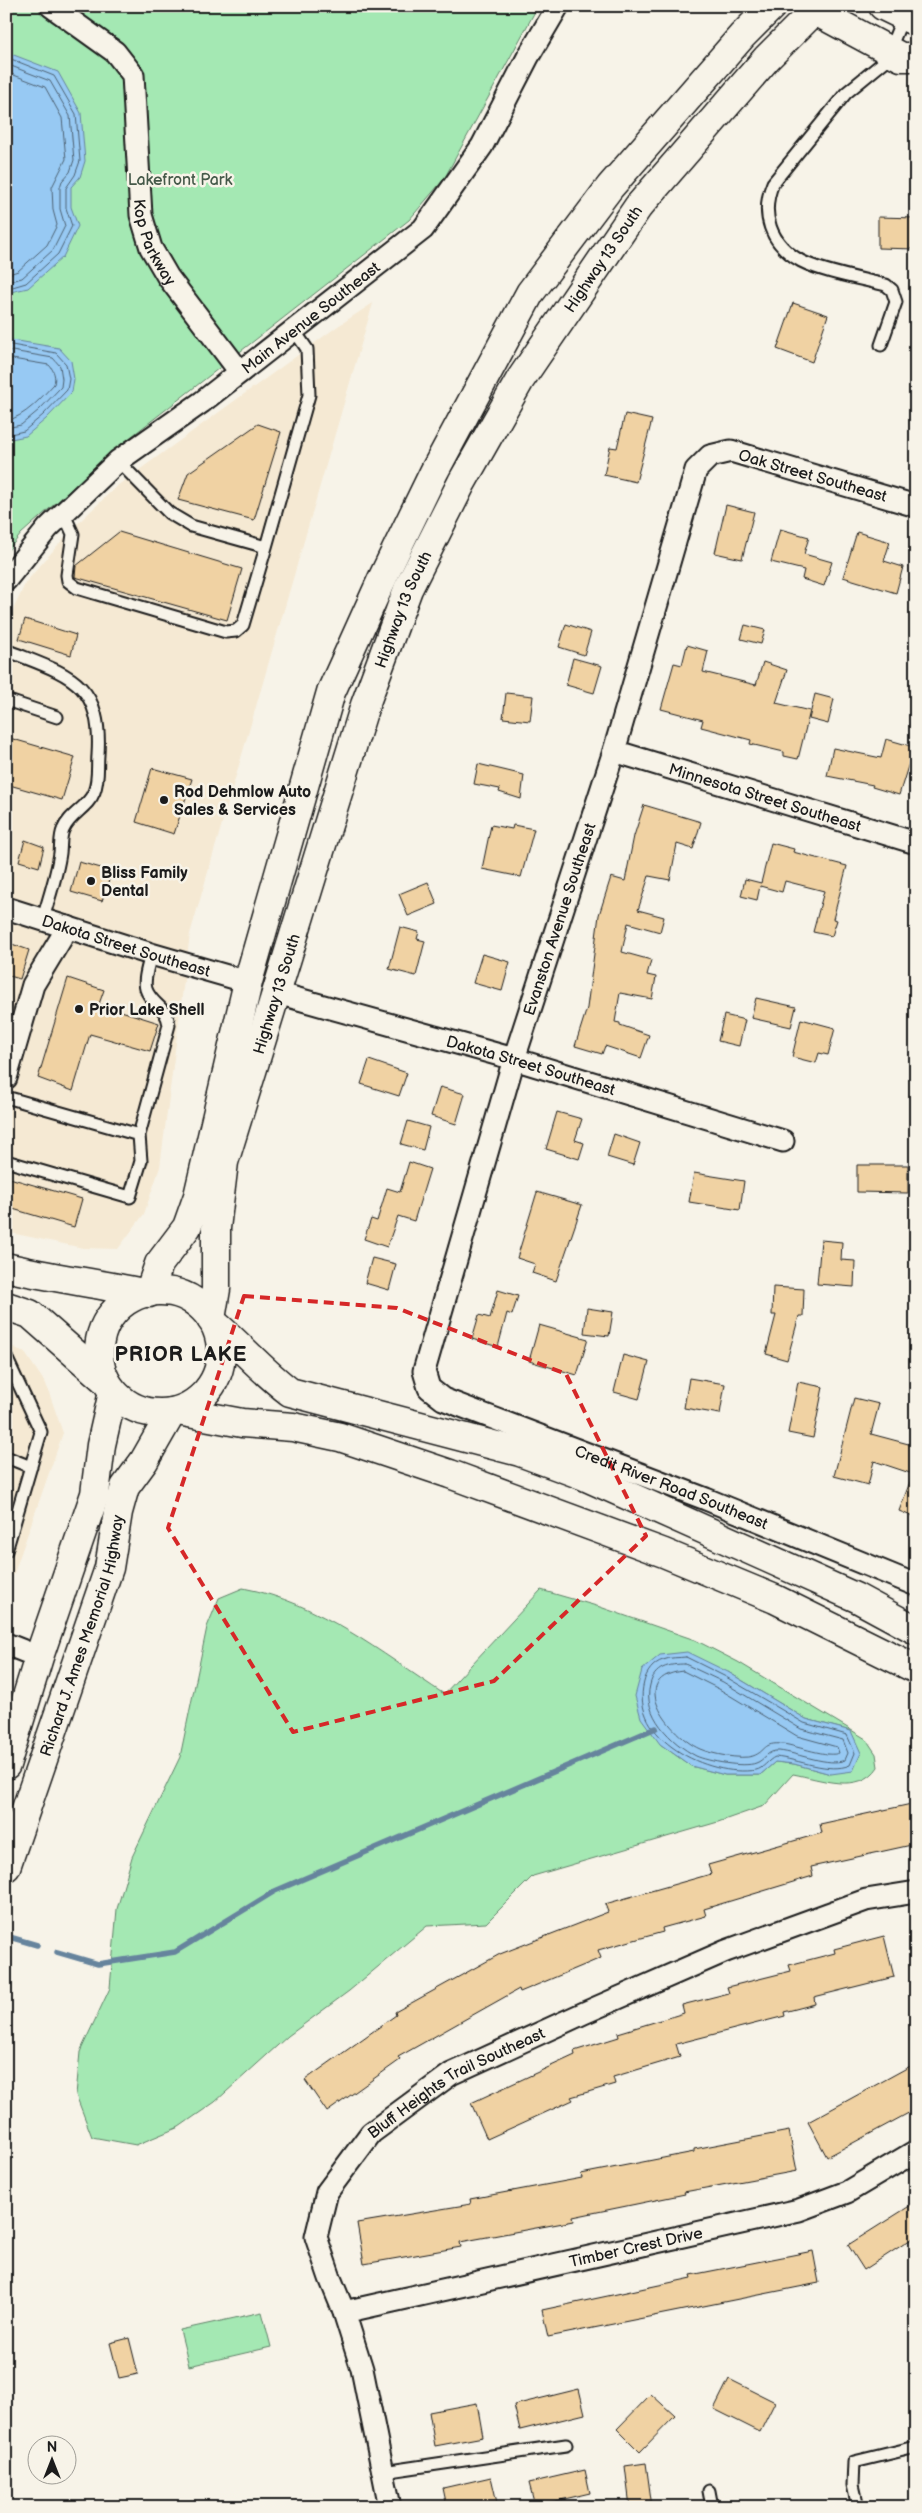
<svg xmlns="http://www.w3.org/2000/svg" width="922" height="2513" font-family="'Balsamiq Sans',sans-serif">
<style>
.built{fill:#f5e9d3}
.green{fill:#a4e8b3;stroke:#608268;fill-rule:evenodd}
.water{fill:#97c9f3;stroke:#66849d}
.lines{fill:none;stroke-linecap:round;stroke-linejoin:round}
.shore{stroke:#4d6172;stroke-width:1}
.stream{stroke:#66849d;stroke-width:5.5}
.building{fill:#f0d2a3;stroke:#1c1c1c}
.lane-casing{stroke:#1c1c1c;stroke-width:15}
.street-casing{stroke:#1c1c1c;stroke-width:25}
.secondary-casing{stroke:#1c1c1c;stroke-width:31}
.primary-casing{stroke:#1c1c1c;stroke-width:31}
.lane{stroke:#f7f3e8;stroke-width:11}
.street{stroke:#f7f3e8;stroke-width:21}
.secondary{stroke:#f7f3e8;stroke-width:28}
.primary{stroke:#f7f3e8;stroke-width:28}
.marked{fill:none;stroke:#d62828;stroke-width:4;stroke-dasharray:10 6;stroke-linejoin:round}
.poi-dot{fill:#1c1c1c;stroke:#f7f3e8;stroke-width:2}
.labels{text-anchor:middle;stroke-width:5;stroke-linejoin:round;paint-order:stroke}
.park-label{font-size:16px;fill:#455949;stroke:#f7f3e8}
.street-label{font-size:16px;fill:#1c1c1c;stroke:#f7f3e8}
.poi-label{font-size:16px;font-weight:bold;fill:#1c1c1c;stroke:#f7f3e8;text-anchor:start}
.district-label{font-size:21px;font-weight:bold;letter-spacing:1px;fill:#1c1c1c;stroke:#f7f3e8}
</style>
<rect width="100%" height="100%" fill="#f7f3e8"/>
<filter id="ink" filterUnits="userSpaceOnUse"><feTurbulence type="fractalNoise" baseFrequency=".02" numOctaves="2"/><feDisplacementMap in="SourceGraphic" scale="10" xChannelSelector="R" yChannelSelector="G"/><feConvolveMatrix kernelMatrix="1 2 1 2 8 2 1 2 1" color-interpolation-filters="sRGB"/></filter>
<g filter="url(#ink)">
<path class="built" d="M373 303 190 934 160 1167 144 1214 118 1249 83 1248 6 1232V625L26 582 71 530 117 486 338 326Z
M6 1343 25 1353 46 1384 63 1433 6 1596Z"/>
<path class="green" d="M6 6H538L444 179 409 220 123 443 21 534 6 553Z
M243 1588C319 1602 381 1653 444 1694L541 1590 600 1607 695 1640 738 1662 866 1739 876 1754 878 1767C860 1795 820 1779 793 1774L764 1806 718 1822 533 1876 486 1923 427 1926 349 1991 288 2036 215 2102 179 2127 136 2145 92 2137 76 2095 80 2052 110 1988 117 1909 132 1857 180 1757 207 1627 219 1598ZM728 1672 806 1719 851 1731 831 1774 794 1764 775 1762 760 1775H725L691 1766 660 1744Z
M262 2312 271 2347 189 2366 180 2330Z"/>
<path class="water" d="M6 52 58 72 81 113 85 161 80 177 71 187V207L78 226 63 257 28 288 6 293Z
M6 339 59 348 71 361 74 379 72 392 46 419 26 436 6 440Z
M687 1652 728 1672 806 1719 851 1731 861 1753 853 1771 831 1774 794 1764 775 1762 760 1775H725L691 1766 660 1744 641 1718 635 1696 642 1670 660 1655Z"/>
<g class="lines">
<path class="shore" d="M6 57 54 76 76 114 80 161 75 175 66 188V208L72 226 58 254 26 283 6 289
M6 64 50 81 70 116 74 160 70 172 62 181 60 187V209L65 226 53 250 22 278 6 282
M6 72 45 87 62 118 66 159 52 187 53 210 57 225 47 245 18 271 6 275
M6 344 56 353 66 364 69 379 67 390 43 415 24 431 6 435
M6 350 53 358 60 366 62 379 61 387 39 410 21 425 6 428
M6 358 49 365C54 370 56 377 54 384 40 399 26 416 6 421
M686 1657 726 1677 804 1723 847 1735 855 1753 850 1765C829 1774 798 1759 775 1757 768 1760 763 1769 756 1770 708 1778 629 1738 644 1682 646 1673 653 1663 663 1660 670 1657 679 1658 686 1657Z
M685 1664 723 1682 801 1729 843 1740 848 1753 845 1760C829 1767 798 1753 779 1751 767 1750 765 1760 756 1763 744 1768 707 1761 696 1756 671 1743 642 1714 650 1685 654 1667 669 1664 685 1664Z
M683 1671 719 1689 797 1736 837 1747 839 1753C829 1758 797 1746 783 1744 762 1742 767 1751 753 1756 741 1760 711 1754 700 1749 670 1736 625 1677 683 1671Z"/>
<path class="stream" d="M6 1936 37 1945
M57 1952 98 1964 175 1952 275 1891 656 1728"/>
</g>
<path class="building" d="M878 217 916 218V249L878 248Z
M793 303 828 315 812 362 777 349Z
M625 414 652 420 636 482 604 475 610 447 617 448Z
M258 424 281 432 254 520 178 500 188 473Z
M726 505 754 512 742 559 715 553Z
M780 529 809 537 804 554 832 562 824 586 802 579 804 570 771 562Z
M119 532 242 569 227 620 75 577 76 566Z
M857 532 890 542 884 561 903 567 896 593 843 577Z
M25 619 76 635 71 655 19 639Z
M566 624 591 632 584 655 559 647Z
M745 625 765 630 761 644 741 639Z
M687 645 708 651 703 672 756 685 763 662 787 670 776 703 810 711 798 759 784 756V752L750 744 751 740 701 727 703 720 661 709 674 663 682 665Z
M573 658 602 666 594 693 566 685Z
M506 693 533 696 530 721 503 718Z
M815 694 834 699 828 724 809 719Z
M6 737 75 757 62 800 6 784Z
M886 739 914 747 899 795 872 787 873 785 827 776 833 748 881 758Z
M478 764 524 775 521 799 499 792 500 789 474 784Z
M152 768 192 779 174 834 136 822Z
M644 805 701 822 693 849 677 844 670 880 649 876 638 910 664 917 660 932 628 923 622 952 651 960 647 975 656 977 652 999 620 993 615 1022 620 1023V1025L649 1035 641 1058 605 1046 602 1054 575 1046 587 1008 599 915 611 877 625 881 634 836Z
M491 825 512 829 513 825 534 829 521 877 482 869Z
M25 840 44 847 39 867 19 861Z
M771 843 794 849 793 852 847 866 833 919 837 920 832 936 813 932 824 891 785 881 782 892 760 886 757 900 741 896 745 879 761 883Z
M79 862 112 871 102 901 71 892Z
M428 882 437 904 408 916 399 894Z
M400 927 419 932 417 939 425 941 416 976 389 969Z
M6 942 29 950 20 979 6 975Z
M482 954 510 962 502 991 473 983Z
M68 978 104 990 99 1004 159 1023 150 1051 90 1034 73 1091 38 1078Z
M756 998 796 1007 791 1027 751 1018Z
M724 1015 745 1020 739 1046 718 1041Z
M801 1019 835 1028 828 1055 819 1053 816 1063 792 1057Z
M369 1060 407 1073 399 1096 361 1084Z
M440 1087 465 1094 456 1124 431 1116Z
M557 1112 582 1119 575 1140 584 1143 579 1159 546 1149Z
M408 1121 429 1127 423 1150 401 1144Z
M614 1134 640 1143 633 1165 607 1157Z
M409 1162 430 1169 414 1221 398 1216 387 1247 364 1239 371 1219 377 1221 387 1188 400 1192Z
M857 1165H908V1193L857 1192Z
M694 1173 744 1181 740 1210 689 1202Z
M6 1177 82 1199 74 1227 6 1207Z
M537 1192 582 1205 556 1281 532 1273 535 1264 517 1258Z
M821 1240 842 1242 841 1260 855 1261 854 1287 817 1284Z
M372 1258 396 1264 389 1290 365 1283Z
M773 1287 804 1289 803 1316H799L787 1360 766 1354 776 1315H772Z
M498 1290 518 1296 512 1315 507 1313 498 1347 472 1339 479 1315 490 1318Z
M587 1308 613 1312 609 1336 584 1333Z
M539 1325 588 1339 577 1375 529 1361Z
M623 1355 649 1362 639 1399 614 1392Z
M689 1378 725 1384 720 1414 684 1408Z
M798 1382 823 1387 813 1438 788 1433Z
M854 1398 879 1404 871 1434 916 1446V1518L899 1511 913 1474 874 1461 868 1485 834 1476Z
M916 1803V1844L811 1867 813 1876 704 1909 706 1916 662 1928 663 1932 598 1950 601 1958 520 1992 519 1989 398 2057 400 2060 327 2112 305 2080 396 2015 395 2012 500 1954 608 1912 605 1904 711 1874 708 1865 822 1833 820 1824Z
M884 1936 894 1977 814 1997 815 2004 784 2012 785 2016 676 2044 680 2057 613 2077 615 2084 571 2097 573 2100 487 2139 471 2103 575 2055 574 2051 619 2037 618 2033 684 2013 682 2005 729 1993 727 1987 791 1971 789 1965 835 1953 834 1949Z
M916 2063V2109L827 2157 808 2122Z
M789 2131 797 2171 684 2192 685 2194 573 2217 574 2221 460 2242 461 2247 364 2264 357 2223 471 2204 470 2199 582 2178 581 2174 694 2152V2149Z
M916 2202V2236L864 2270 848 2245Z
M813 2251 819 2283 548 2337 542 2310 692 2278 691 2275Z
M129 2338 138 2374 119 2378 110 2343Z
M729 2379 775 2402 760 2432 714 2409Z
M579 2389 585 2414 520 2430 514 2405Z
M651 2394 675 2416 640 2452 617 2429Z
M477 2403 483 2437 435 2446 429 2412Z
M646 2463 652 2507H630L625 2466Z
M585 2470 590 2493 535 2506 529 2483Z
M491 2477 498 2507H447L443 2488Z"/>
<g class="lines">
<g class="lane-casing">
<path id="lane" d="M881 345 896 302 892 290 886 285C862 279 822 272 801 261 770 244 760 214 773 183L846 93 885 61 903 17
M63 512 73 534 67 575 68 581 77 588 226 632 236 631 243 625 266 547 191 526 169 513 118 461
M266 547 309 395 307 349 294 330
M6 650C65 674 103 679 98 755 97 767 99 780 94 792 88 808 69 814 63 830 60 837 61 845 60 853 57 875 49 897 43 919
M6 700 57 717
M6 1097 139 1135 169 1025C167 1006 151 1005 146 989 143 979 149 964 151 954
M6 1161 130 1197 141 1161 139 1135
M6 1357 41 1432 6 1551
M6 1457 31 1467
M383 2472 566 2445
M709 2491 712 2507
M858 2507 853 2485 854 2462 916 2447"/>
</g>
<g class="street-casing">
<g id="street">
<path id="s1" d="M51 6 115 52 133 75 141 215 151 248 168 277 240 372"/>
<path id="s2" d="M916 506 731 451 710 456 696 470 614 751 514 1059 424 1371 429 1388 443 1399 706 1499 916 1585"/>
<path id="s3" d="M6 580 48 528 118 461 202 402 423 229 482 146 528 57 558 6"/>
<path id="s4" d="M614 751 916 843"/>
<path id="s5" d="M6 908 151 954 248 982"/>
<path id="s6" d="M277 993 514 1059 783 1141"/>
<path d="M6 1078 33 985 68 927"/>
<path d="M6 1644 39 1657"/>
<path id="s7" d="M344 2312 799 2210 847 2192 916 2151"/>
<path id="s8" d="M390 2507 362 2369 344 2312 330 2278 316 2237 327 2192 371 2133 451 2074 584 2013 726 1951 866 1900 916 1892"/>
</g>
</g>
<g class="secondary-casing">
<path id="secondary" d="M806 6 901 57H916
M883 6 916 22
M6 1267C51 1278 97 1283 142 1293
M6 1306 30 1314 105 1380
M215 1324C241 1346 263 1372 290 1392L520 1452 582 1475 857 1598 916 1630
M178 1411 242 1423 293 1427 340 1437 450 1474 664 1553 775 1599 916 1669"/>
</g>
<g class="primary-casing">
<g id="primary">
<path d="M915 6 916 7"/>
<circle cx="160" cy="1352" r="61"/>
<path d="M149 1293 159 1264 187 1227 198 1196 248 982 331 692 383 577 434 472 530 293 610 187 742 36 772 6"/>
<path id="s9" d="M211 1319 216 1289V1228L224 1162 365 705 408 589 462 482 520 380 638 207 767 58 819 6"/>
<path d="M6 1765 39 1657 95 1494 101 1445 113 1392"/>
<path id="s10" d="M6 1867 109 1568 118 1512 125 1487 144 1461 172 1412"/>
</g>
</g>
<use href="#lane" class="lane"/>
<use href="#street" class="street"/>
<use href="#secondary" class="secondary"/>
<use href="#primary" class="primary"/>
</g>
</g>
<path class="marked" d="M244 1296 397 1308 566 1374 646 1536 494 1681 293 1732 168 1528Z"/>
<g class="poi-dot">
<circle cx="164" cy="800" r="5"/>
<circle cx="91" cy="881" r="5"/>
<circle cx="79" cy="1009" r="5"/>
</g>
<g class="labels">
<g class="park-label">
<text x="180" y="185">Lakefront Park</text>
</g>
<g class="street-label">
<text dy="6" stroke="none"><textPath href="#s1" startOffset="278">Kop Parkway</textPath></text>
<text dy="6" stroke="none"><textPath href="#s9" startOffset="1144">Highway 13 South</textPath></text>
<text dy="6" stroke="none"><textPath href="#s3" startOffset="404">Main Avenue Southeast</textPath></text>
<text transform="translate(813 475) rotate(16)" y="6">Oak Street Southeast</text>
<text dy="6" stroke="none"><textPath href="#s9" startOffset="739">Highway 13 South</textPath></text>
<text dy="6" stroke="none"><textPath href="#s4" startOffset="158">Minnesota Street Southeast</textPath></text>
<text transform="translate(559 919) rotate(-72)" y="6">Evanston Avenue Southeast</text>
<text dy="6" stroke="none"><textPath href="#s5" startOffset="126">Dakota Street Southeast</textPath></text>
<text dy="6" stroke="none"><textPath href="#s9" startOffset="334">Highway 13 South</textPath></text>
<text dy="6" stroke="none"><textPath href="#s6" startOffset="264">Dakota Street Southeast</textPath></text>
<text dy="6" stroke="none"><textPath href="#s2" startOffset="1456">Credit River Road Southeast</textPath></text>
<text dy="6" stroke="none"><textPath href="#s10" startOffset="244">Richard J. Ames Memorial Highway</textPath></text>
<text dy="6" stroke="none"><textPath href="#s8" startOffset="500">Bluff Heights Trail Southeast</textPath></text>
<text dy="6" stroke="none"><textPath href="#s7" startOffset="299">Timber Crest Drive</textPath></text>
</g>
<g class="poi-label">
<text x="174" y="797">Rod Dehmlow Auto<tspan x="174" dy="18">Sales &amp; Services</tspan></text>
<text x="101" y="878">Bliss Family<tspan x="101" dy="18">Dental</tspan></text>
<text x="89" y="1015">Prior Lake Shell</text>
</g>
<g class="district-label">
<text x="181" y="1361">PRIOR LAKE</text>
</g>
</g>
<rect width="922" height="2513" fill="none" stroke="#f7f3e8" stroke-width="25"/>
<rect x="12" y="12" width="897" height="2488" fill="none" stroke="#1c1c1c" stroke-width="2" filter="url(#ink)"/>
<g transform="translate(52 2460)"><circle r="24" fill="#f7f3e8" stroke="#9f9d96"/>
<path d="M0-4L9 19L0 12L-9 19Z" fill="#1c1c1c"/>
<text y="-8" font-size="14" font-weight="bold" text-anchor="middle" fill="#1c1c1c">N</text>
</g>
</svg>
